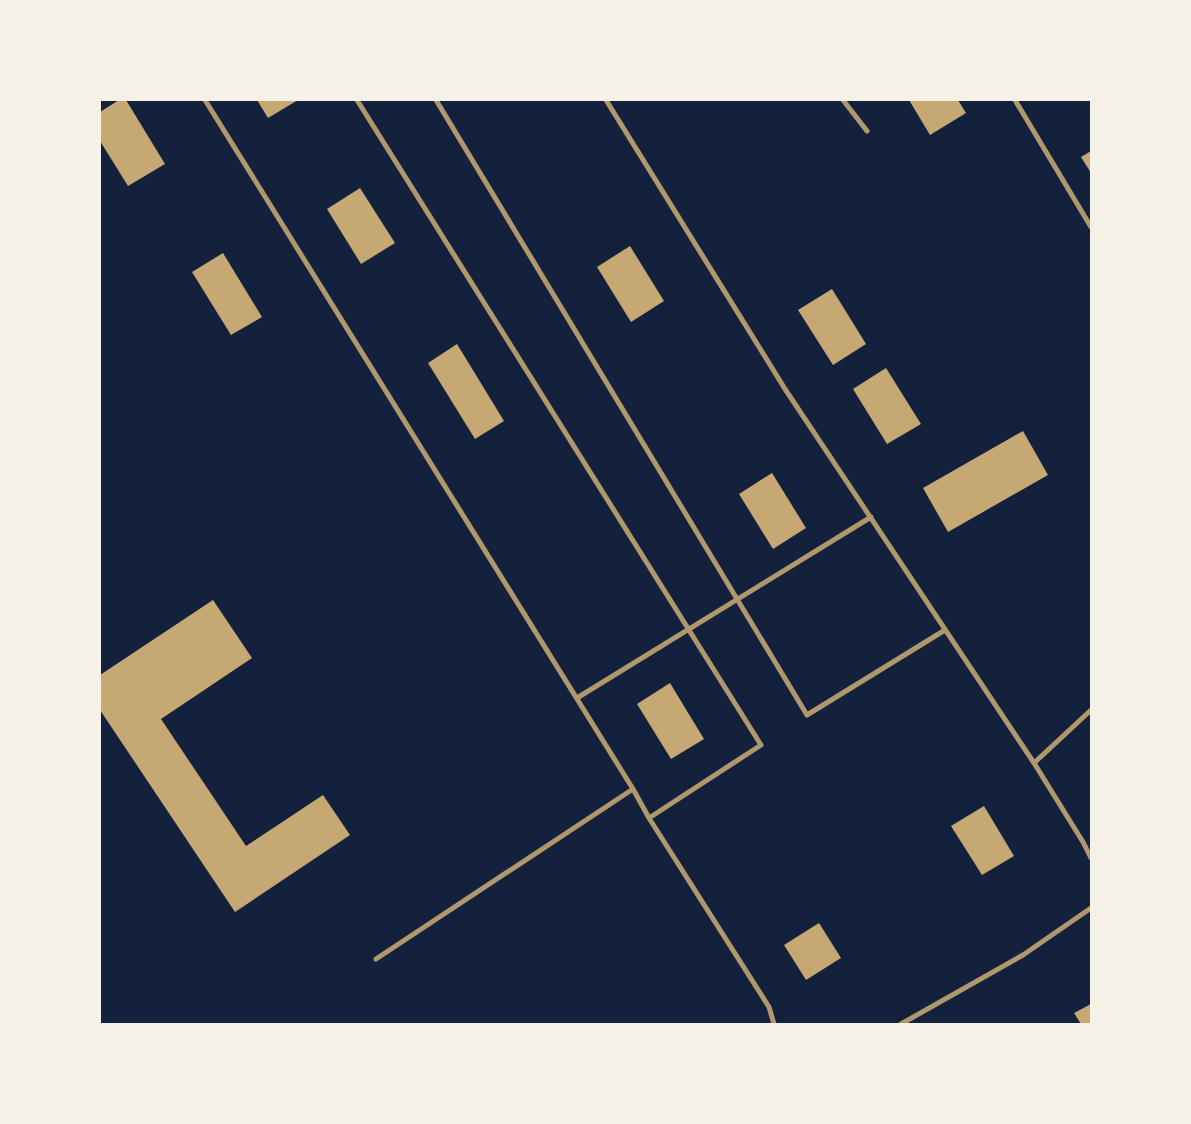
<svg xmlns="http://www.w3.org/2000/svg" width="1191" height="1124" font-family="Inter,sans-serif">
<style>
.building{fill:#c6a872}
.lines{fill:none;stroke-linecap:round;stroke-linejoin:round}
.minor{stroke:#b1986c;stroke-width:5}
</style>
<rect width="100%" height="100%" fill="#14213d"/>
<path class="building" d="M119 100H126L165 164 128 186 100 141V112Z
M257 100H298L268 118Z
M909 100H958L966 113 930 135Z
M1091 151V173L1081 157Z
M360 188 395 243 361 264 327 209Z
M630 246 664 301 631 322 597 267Z
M223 253 262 317 231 335 192 272Z
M832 289 866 344 833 365 798 310Z
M457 344 504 421 475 439 428 363Z
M886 368 921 424 887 444 853 389Z
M1023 431 1048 475 948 532 923 488Z
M772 473 806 528 773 549 739 494Z
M213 600 252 658 161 719 246 846 323 795 350 835 235 912 100 710V675Z
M670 683 704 739 671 759 637 704Z
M984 806 1014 856 982 875 951 826Z
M819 923 841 958 806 980 784 945Z
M1091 1004V1024H1081L1074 1013Z"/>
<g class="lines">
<path class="minor" d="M205 100 633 789 649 818 769 1007 774 1024
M357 100 761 745 649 818
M436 100 807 715 945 630
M606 100 785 389 1034 763
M843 100 867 131
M1015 100 1091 227
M577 698 871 517
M1091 710 1034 763 1083 842 1091 858
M376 959 633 789
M901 1024 1023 955 1091 908"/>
</g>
<rect width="1191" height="1124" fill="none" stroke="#f6f1e7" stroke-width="202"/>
</svg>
